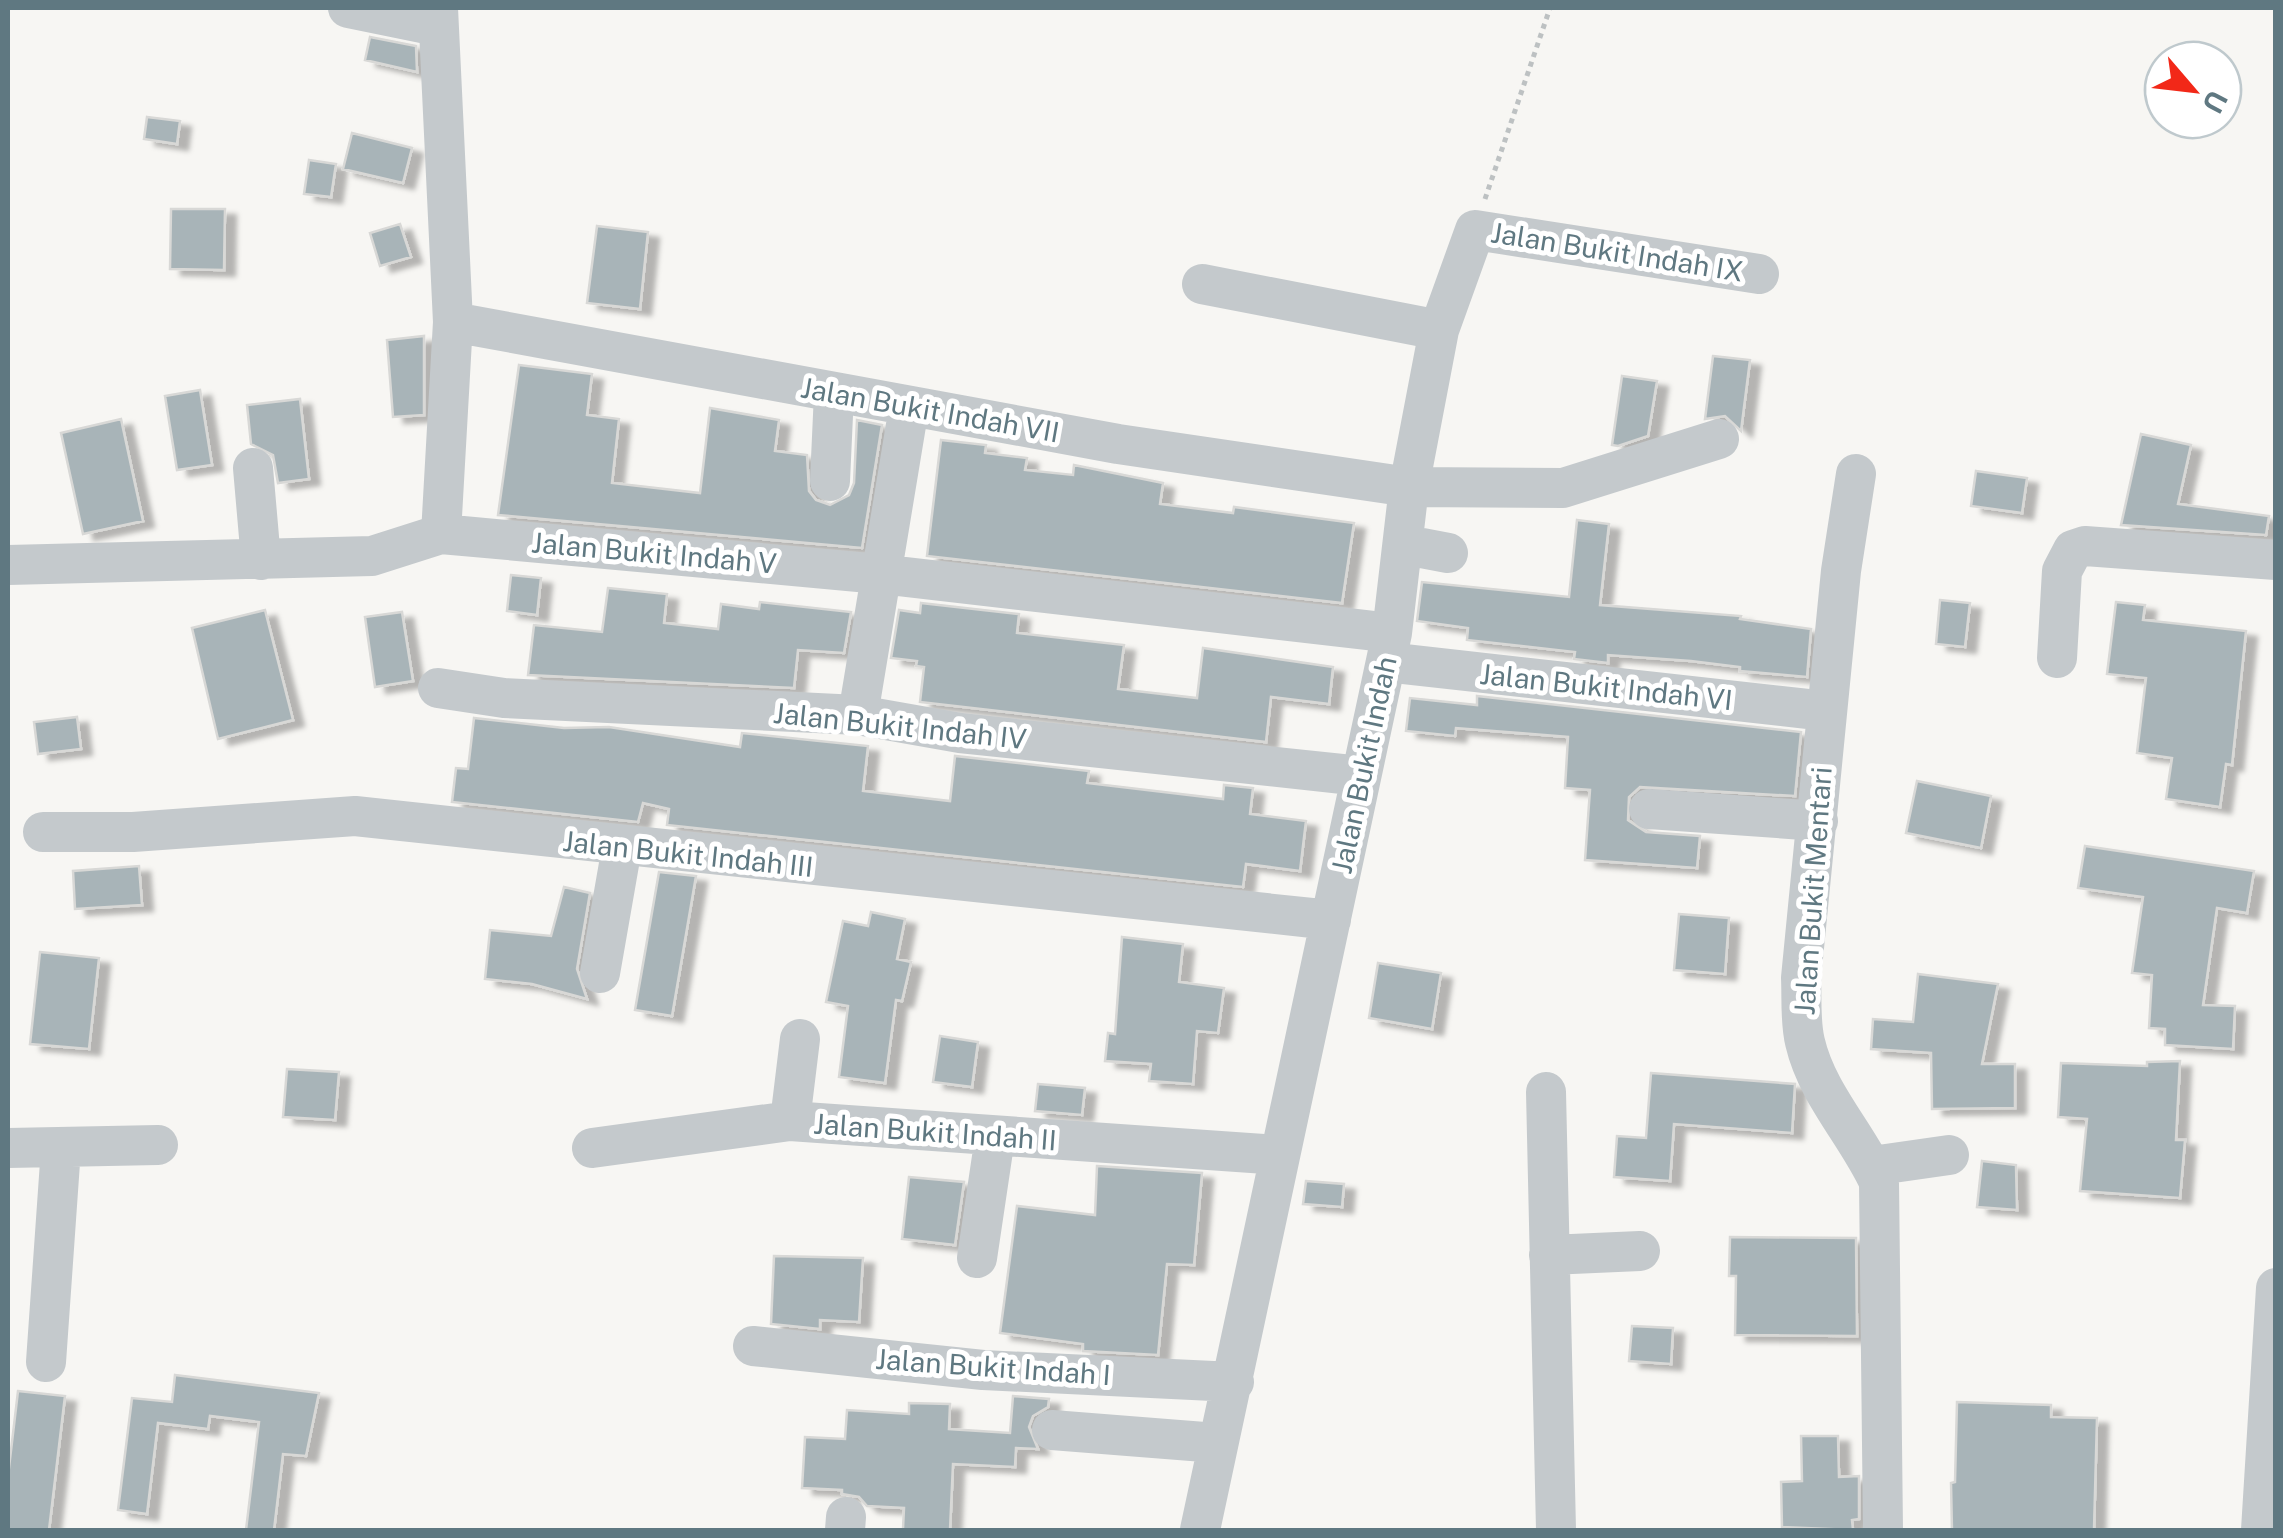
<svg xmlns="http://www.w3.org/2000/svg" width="2283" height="1538" font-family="'Public Sans',sans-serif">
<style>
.building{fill:#a8b4b8;stroke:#d8d8d6;stroke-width:2.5;filter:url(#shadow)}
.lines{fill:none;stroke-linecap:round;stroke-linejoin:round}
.path{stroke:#bdc1c2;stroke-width:5;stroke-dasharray:5 5;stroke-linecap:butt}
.minor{stroke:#c4c9cc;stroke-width:40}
.labels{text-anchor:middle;stroke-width:10;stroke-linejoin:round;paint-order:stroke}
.street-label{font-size:28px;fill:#5f7881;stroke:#fff}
</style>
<defs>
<filter id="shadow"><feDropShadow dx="11" dy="6" stdDeviation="2.5" flood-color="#0004"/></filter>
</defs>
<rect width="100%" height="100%" fill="#f7f6f3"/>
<path class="building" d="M370 37 416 46 417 72 365 60Z
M147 117 180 121 177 144 144 139Z
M352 133 412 148 403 183 343 169Z
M309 160 336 164 331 197 304 194Z
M171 209H225L224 270 170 269Z
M400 224 411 257 380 266 370 233Z
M597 226 648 232 640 309 587 303Z
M424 336V415L393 417 387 340Z
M1713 356 1750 360 1741 431 1725 416 1705 419Z
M519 365 592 374 587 415 619 419 612 483 700 493 710 408 779 420 775 451 807 455 809 491 816 500 830 505 849 495 854 483 857 420 882 425 862 548 498 515Z
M1622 376 1657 381 1648 436 1618 446 1612 445Z
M200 390 212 465 177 470 165 396Z
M300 399 309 479 278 483 273 455 251 444 247 405Z
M121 419 143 521 83 534 61 433Z
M2141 434 2191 445 2178 504 2269 516 2266 535 2121 525Z
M941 440 986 445 985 453 1027 458 1025 470 1073 475 1074 465 1163 483 1160 504 1233 513 1234 507 1354 523 1342 603 927 556Z
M1976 471 2027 478 2022 513 1971 506Z
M1577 520 1609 524 1600 605 1741 616 1740 619 1811 629 1807 677 1740 671V667L1691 661 1608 655V663L1574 659 1575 652 1467 640 1468 628 1417 621 1422 582 1569 597Z
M511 575 541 578 537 615 507 611Z
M608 588 667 594 664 623 718 629 721 604 759 609 760 602 851 612 844 653 798 650 794 688 528 675 534 625 602 632Z
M1940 600 1970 603 1965 647 1936 644Z
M2116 602 2145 605 2143 620 2246 631 2232 765 2226 764 2220 807 2166 799 2172 758 2137 753 2146 678 2107 674Z
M921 603 1019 614 1017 633 1124 645 1118 689 1197 698 1203 648 1333 667 1329 704 1271 697 1266 742 920 702 924 667 916 666 917 661 891 658 899 610 920 613Z
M265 610 293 720 218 739 192 628Z
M402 612 413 681 375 687 365 617Z
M1477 696 1801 732 1795 796 1640 787 1629 797 1628 820 1646 832 1700 836 1697 868 1585 860 1590 790 1565 788 1568 737 1456 728 1455 736 1406 731 1410 698 1477 705Z
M77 717 81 749 38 754 34 722Z
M474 718 564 728 609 727 740 747 742 733 868 746 863 791 950 801 955 756 1089 771 1087 783 1223 799 1224 785 1253 788 1250 814 1306 821 1300 871 1246 864 1243 887 667 825 669 809 643 803 638 822 452 802 456 768 468 769Z
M1917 781 1991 796 1981 848 1906 833Z
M2085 846 2254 871 2247 913 2217 908 2203 1005 2235 1006 2233 1049 2165 1045V1029L2149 1028 2152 975 2132 973 2143 897 2078 888Z
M139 866 142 905 75 909 73 871Z
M659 872 696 876 672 1016 635 1010Z
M564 887 590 893 577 969 587 999 532 984 485 979 490 930 551 936Z
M871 912 905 919 897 959 911 962 902 1001 896 1000 885 1083 839 1077 848 1006 826 1002 843 921 868 926Z
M1679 914 1729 918 1725 974 1674 970Z
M1122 937 1183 944 1179 982 1224 988 1218 1033 1197 1031 1193 1084 1149 1081 1151 1064 1105 1061 1108 1033 1115 1034Z
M40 952 99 958 89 1049 30 1044Z
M1378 963 1441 973 1432 1029 1369 1018Z
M1918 974 1998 984 1982 1064H2015V1108L1932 1109 1931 1053 1871 1049 1873 1019 1913 1022Z
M940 1036 978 1042 972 1087 933 1082Z
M2180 1061 2176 1140H2185L2180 1198 2080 1191 2087 1119 2058 1117 2061 1063 2147 1066V1062Z
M287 1069 339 1072 335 1120 283 1117Z
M1651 1073 1795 1084 1792 1133 1674 1124 1670 1181 1614 1177 1617 1136 1646 1138Z
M1038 1084 1085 1088 1082 1115 1035 1111Z
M1982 1161 2016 1165 2017 1210 1977 1207Z
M1097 1166 1202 1173 1194 1265 1167 1264 1158 1355 1083 1351V1344L1000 1333 1017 1206 1095 1215Z
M909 1177 964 1182 955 1245 902 1239Z
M1306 1181 1344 1184 1342 1207 1303 1204Z
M1730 1237 1856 1238 1857 1336 1735 1335 1736 1276H1729Z
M774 1256 863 1258 859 1322 820 1320V1329L771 1324Z
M1632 1326 1673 1328 1671 1364 1629 1361Z
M175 1375 319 1393 306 1456 283 1454 274 1530H246L259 1422 210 1416 208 1429 158 1423 147 1514 118 1510 132 1398 172 1402Z
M18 1391 65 1396 49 1530H8V1476Z
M1013 1396 1049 1399 1048 1407 1033 1416 1029 1427 1038 1449 1016 1448 1015 1467 953 1464 950 1530 903 1529 904 1508 867 1506 859 1497 842 1494V1490L802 1488 805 1437 845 1439 847 1410 909 1414V1403L950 1404 949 1429 1010 1433Z
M1957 1402 2051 1405V1417L2097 1418 2094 1530H1952L1951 1483 1955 1482Z
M1801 1436H1838L1839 1477 1859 1476V1519L1852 1520 1853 1530 1782 1527 1781 1482 1802 1481Z"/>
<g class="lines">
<path class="path" d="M1485 199 1550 8"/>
<path class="minor" d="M348 8 436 26
M438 8 453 322 441 534 880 574 1392 633
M1202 284 1439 330
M453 322 1118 444 1409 487 1563 488 1719 439
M253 468 261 560
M1856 474 1841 571 1801 978C1802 998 1800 1022 1805 1042 1817 1094 1857 1134 1879 1182L1883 1530
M830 481 834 393
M1406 545 1448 553
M8 565 372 556 441 534
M2057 658 2062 571 2073 550 2085 546 2276 560
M1386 662 1826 711
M438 688 504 698 858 715 960 733 1361 776
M858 715 909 407
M1649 809 1818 821
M43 832H133L355 816 1331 920
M600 973 622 847
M1546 1092 1556 1530
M790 1121 800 1039
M8 1148 158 1145
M592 1148 790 1121 1279 1155
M1872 1166 1949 1155
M1549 1255 1640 1251
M977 1258 995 1137
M753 1346 983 1370 1234 1382
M46 1362 61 1148
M1052 1430 1217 1443
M845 1530 846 1517
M1200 1530 1392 633 1409 487 1439 330 1475 230 1759 274
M2261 1530 2276 1288"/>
</g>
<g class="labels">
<g class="street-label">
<text transform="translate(1617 252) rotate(9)" y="10">Jalan Bukit Indah IX</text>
<text transform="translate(930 410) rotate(10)" y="10">Jalan Bukit Indah VII</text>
<text transform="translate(654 553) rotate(5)" y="10">Jalan Bukit Indah V</text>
<text transform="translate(1606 687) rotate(6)" y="10">Jalan Bukit Indah VI</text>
<text transform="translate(900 726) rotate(6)" y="10">Jalan Bukit Indah IV</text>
<text transform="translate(1364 765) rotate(-78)" y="10">Jalan Bukit Indah</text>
<text transform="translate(688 854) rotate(6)" y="10">Jalan Bukit Indah III</text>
<text transform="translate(1813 891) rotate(-86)" y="10">Jalan Bukit Mentari</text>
<text transform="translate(935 1132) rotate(4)" y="10">Jalan Bukit Indah II</text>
<text transform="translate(993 1367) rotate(4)" y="10">Jalan Bukit Indah I</text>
</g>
</g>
<rect width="2283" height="1538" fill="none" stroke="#5f7881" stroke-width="20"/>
<g transform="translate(2193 90) rotate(118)"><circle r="48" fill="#ffffff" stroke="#bfc9cd" stroke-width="2.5"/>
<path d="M0-8L18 38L0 25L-18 38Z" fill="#f22818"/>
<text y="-15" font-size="28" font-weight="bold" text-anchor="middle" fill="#5f7881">U</text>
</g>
</svg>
